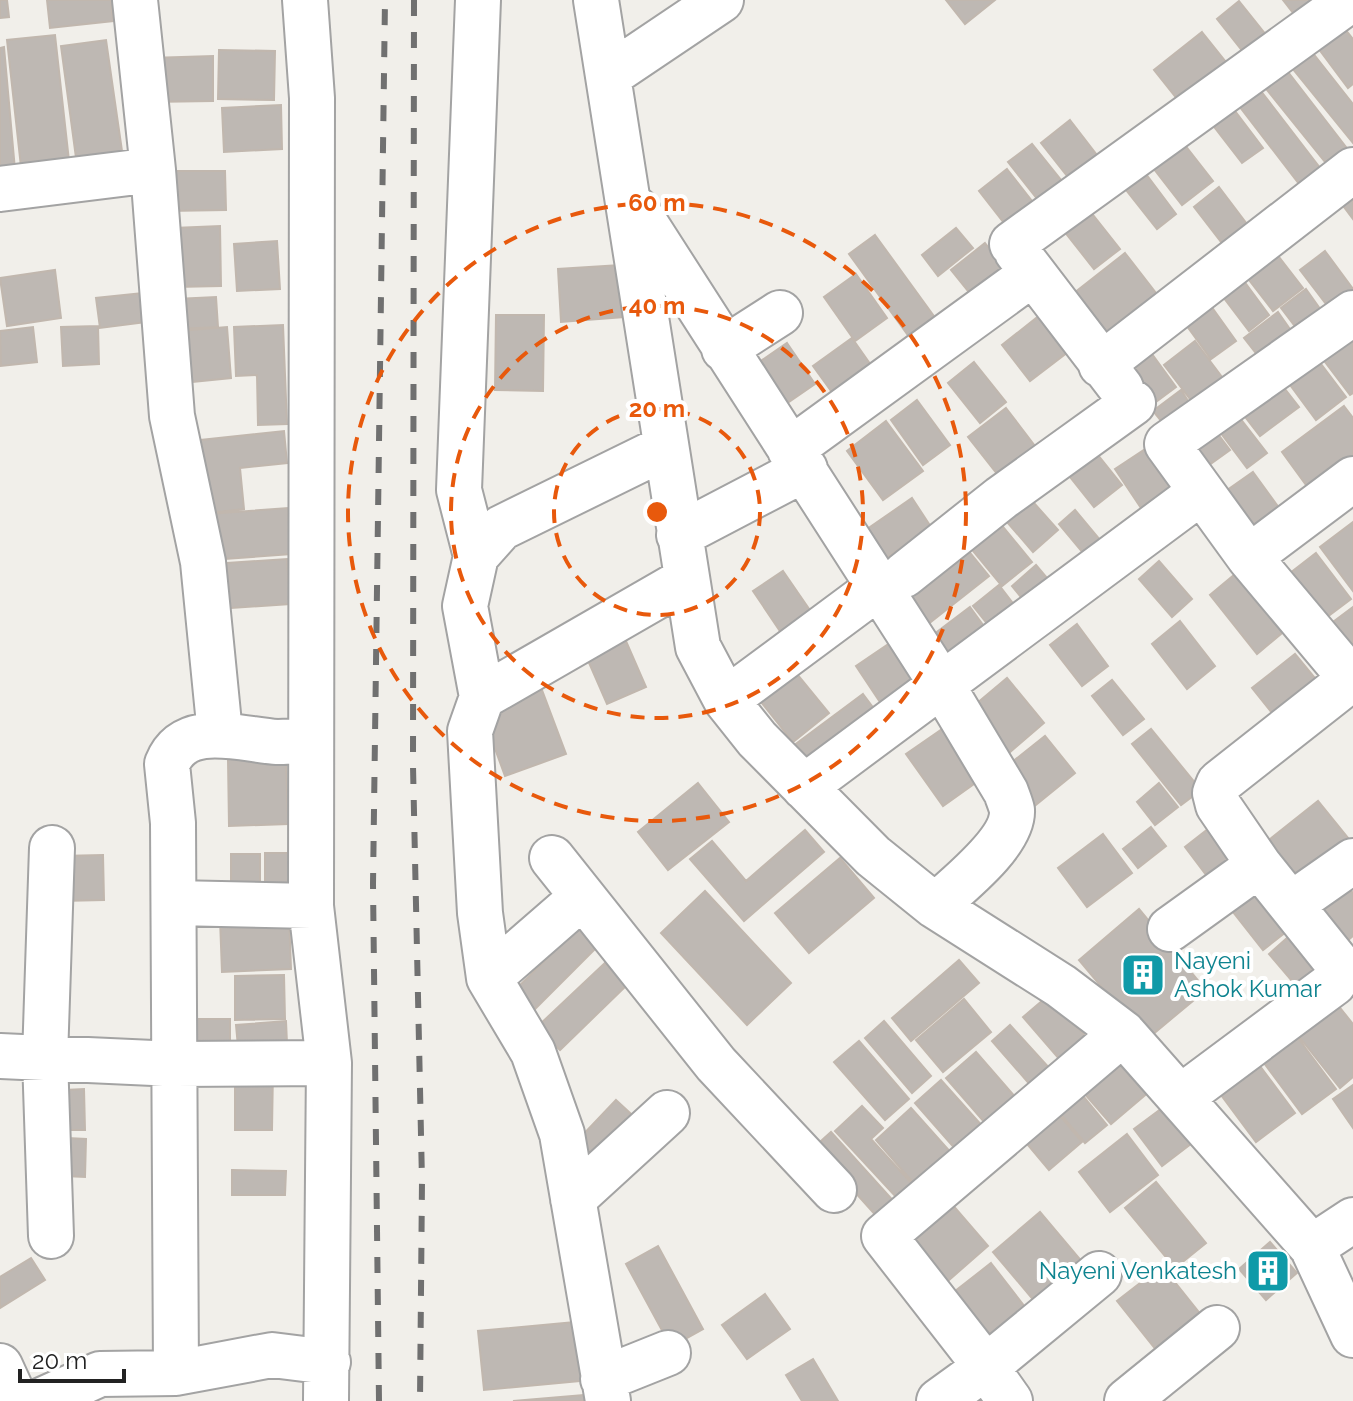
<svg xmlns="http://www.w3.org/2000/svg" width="1353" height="1401" font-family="Raleway,sans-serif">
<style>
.building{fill:#beb8b3;stroke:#c1b7ae;stroke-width:2}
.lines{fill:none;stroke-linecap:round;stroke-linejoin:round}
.minor-casing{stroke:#a3a3a3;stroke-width:48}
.minor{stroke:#fff;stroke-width:44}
.rail{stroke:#707070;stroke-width:6;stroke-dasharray:16 16;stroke-linecap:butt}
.ring{fill:none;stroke:#e8590c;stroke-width:4;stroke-dasharray:14 10}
.labels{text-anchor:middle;stroke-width:8;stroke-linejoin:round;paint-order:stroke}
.culture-label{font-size:24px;fill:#0d838f;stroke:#fff;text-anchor:start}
.centre{fill:#e8590c;stroke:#fff;stroke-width:4}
.ring-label{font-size:24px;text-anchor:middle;font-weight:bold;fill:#e8590c;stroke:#fff;stroke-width:8;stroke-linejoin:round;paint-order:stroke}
</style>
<rect width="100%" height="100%" fill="#f1efea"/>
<path class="building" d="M0 0H7L9 17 0 18Z
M47 0H111L113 21 50 28Z
M946 0H995L965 24Z
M1283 0H1310L1317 10 1301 23Z
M1239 1 1275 46 1252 63 1217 19Z
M1344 28 1353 39V84L1348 88 1318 48Z
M1202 32 1234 72 1186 110 1154 70Z
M55 35 70 170 22 176 7 40Z
M106 40 123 158 77 165 61 46Z
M4 47 15 170 0 172V48Z
M219 50 275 51 274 100 218 99Z
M1312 52 1353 104V143L1292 68Z
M213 56V101L150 102V58Z
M1285 68 1346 147 1325 162 1263 85Z
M1257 86 1324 173 1303 189 1236 102Z
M1229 103 1263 148 1242 163 1208 119Z
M281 105 282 149 224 152 222 108Z
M1070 120 1107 168 1079 191 1041 143Z
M1181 140 1213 181 1182 205 1150 164Z
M1032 144 1070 191 1046 210 1008 162Z
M1007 169 1043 215 1015 237 979 191Z
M166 171H225L226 210 167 211Z
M1146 174 1176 214 1157 229 1126 190Z
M1353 181V219L1335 195Z
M1219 187 1250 228 1225 247 1194 207Z
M1086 206 1120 249 1094 269 1060 226Z
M220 226 221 286 175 287 174 228Z
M956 228 973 248 938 276 922 255Z
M875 235 944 330 918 349 849 254Z
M277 241 280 289 237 291 234 244Z
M985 243 1015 281 981 307 951 270Z
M1272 248 1303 288 1273 311 1242 271Z
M1325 251 1353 289V304L1336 317 1300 270Z
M1125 253 1163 302 1105 345 1069 297Z
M620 265 624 317 561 322 558 269Z
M55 270 61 318 7 326 0 278Z
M1238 273 1269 315 1249 331 1217 289Z
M856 274 887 318 855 341 824 297Z
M1306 289 1328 320 1304 338 1281 308Z
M152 292 155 321 100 328 96 298Z
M216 297 218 327 177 329 176 299Z
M1206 299 1236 341 1211 359 1181 318Z
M1278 312 1299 342 1266 366 1244 338Z
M496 315H544L543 391 495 390Z
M1040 315 1068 352 1030 381 1002 345Z
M283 325 287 424 258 425 257 375 236 376 234 327Z
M98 326 99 364 63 366 61 327Z
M33 327 37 362 1 366 0 331Z
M227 327 231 378 183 383 179 331Z
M1353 329V393L1350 395 1319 354Z
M852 338 880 378 842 406 813 366Z
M1195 341 1231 389 1200 412 1164 365Z
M787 343 815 384 780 408 752 367Z
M1144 343 1176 387 1149 407 1116 365Z
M1312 352 1346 397 1316 420 1282 374Z
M974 362 1006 402 980 423 948 383Z
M1278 380 1299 407 1260 436 1239 409Z
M1181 390 1196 413 1170 432 1153 411Z
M917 400 950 445 923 465 891 420Z
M1344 406 1353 418V472L1317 500 1282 452Z
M1006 408 1035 446 998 475 968 437Z
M1233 409 1267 453 1247 468 1214 424Z
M886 421 923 471 883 500 847 451Z
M1208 421 1230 450 1202 470 1181 442Z
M284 431 287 463 240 468 244 509 209 513 201 440Z
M1156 442 1189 493 1149 520 1115 469Z
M1094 450 1122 485 1094 507 1066 472Z
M1253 472 1290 523 1262 544 1223 493Z
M1026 494 1058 530 1033 552 1001 515Z
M912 498 931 527 876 565 857 536Z
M288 508 291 554 211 560 208 514Z
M1075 510 1110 552 1094 566 1059 524Z
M994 516 1032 562 1002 586 964 540Z
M1353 522V591L1320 547Z
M966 548 989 576 918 632 896 604Z
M1316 553 1351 599 1319 623 1285 577Z
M287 559 290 604 217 609 213 564Z
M1159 561 1192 599 1172 617 1139 579Z
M1036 565 1057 590 1032 611 1012 586Z
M1240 570 1288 628 1257 654 1210 595Z
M783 571 816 619 786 640 753 591Z
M999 585 1022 615 997 636 973 606Z
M970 607 994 640 945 677 921 644Z
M1353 607V656L1329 625Z
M1180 621 1215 666 1187 689 1152 644Z
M1077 624 1108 666 1082 686 1050 645Z
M622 632 646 687 607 704 583 649Z
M893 641 926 689 888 714 856 666Z
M1295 654 1324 689 1280 723 1252 688Z
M792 668 829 713 793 742 757 697Z
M1007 678 1044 723 1002 759 964 714Z
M1112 680 1144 719 1123 735 1092 696Z
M542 690 566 754 505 776 482 713Z
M863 694 881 718 803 777 785 752Z
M951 723 988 774 943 806 906 754Z
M1151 729 1201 790 1181 805 1132 744Z
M1045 736 1075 773 1032 808 1002 770Z
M286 758 288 824 229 826 228 759Z
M698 783 729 822 668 870 638 832Z
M1159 783 1178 807 1155 825 1137 802Z
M1318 801 1353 844 1295 890 1260 847Z
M1217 822 1248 864 1216 888 1185 847Z
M1151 827 1166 846 1138 868 1123 849Z
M805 830 824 852 744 921 690 859 712 841 746 881Z
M1103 834 1132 873 1087 907 1058 868Z
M265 853H290L289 903H265Z
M231 854H260V901L231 902Z
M103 855 104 900 61 901 60 856Z
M840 858 874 898 809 953 775 913Z
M1340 877 1353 893V936L1340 947 1306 905Z
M1256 885 1291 928 1263 950 1229 907Z
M705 891 791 983 747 1025 661 933Z
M1139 909 1206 990 1146 1040 1079 960Z
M289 916 291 969 222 972 220 919Z
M580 926 599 945 534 1010 515 990Z
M1296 930 1332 972 1304 995 1269 954Z
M959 960 979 983 911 1041 892 1018Z
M605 963 627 985 560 1050 537 1027Z
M284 975 285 1019 235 1020V976Z
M1049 995 1087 1038 1061 1061 1023 1017Z
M1332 998 1353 1024V1077L1340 1088 1293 1029Z
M964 999 991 1032 943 1072 916 1040Z
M182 1019H230V1048L183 1049Z
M286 1021 287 1043 238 1047 236 1025Z
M884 1021 931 1076 912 1093 865 1038Z
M1010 1025 1051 1070 1032 1087 992 1041Z
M1295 1034 1336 1089 1302 1114 1261 1059Z
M859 1041 909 1099 885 1120 834 1062Z
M1122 1047 1156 1086 1111 1124 1077 1085Z
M976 1052 1016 1098 986 1124 946 1078Z
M1260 1066 1295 1113 1256 1142 1221 1095Z
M235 1069H273L272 1130H235Z
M941 1080 984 1128 958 1152 915 1103Z
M1074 1085 1107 1125 1085 1143 1052 1104Z
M1353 1085V1128L1333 1099Z
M84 1089 85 1130H66L65 1090Z
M616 1100 642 1124 603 1165 577 1141Z
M1169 1103 1196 1140 1162 1166 1134 1129Z
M1051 1105 1082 1142 1049 1170 1018 1133Z
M862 1106 883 1128 871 1139 913 1185 898 1199 835 1131Z
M911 1108 953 1155 917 1187 876 1140Z
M831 1132 897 1205 880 1220 836 1171 810 1151Z
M1127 1134 1158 1175 1110 1212 1079 1172Z
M67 1138 86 1139 85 1177 65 1176Z
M232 1170 286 1171 285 1195H232Z
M1156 1182 1206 1243 1175 1268 1125 1208Z
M944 1195 988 1246 941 1287 897 1236Z
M1040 1212 1088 1269 1041 1309 993 1252Z
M1270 1242 1297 1273 1266 1300 1239 1269Z
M658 1246 703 1329 671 1347 626 1264Z
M31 1258 45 1280 0 1308V1277Z
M991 1263 1032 1316 987 1352 945 1299Z
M1162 1266 1210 1326 1165 1361 1117 1301Z
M765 1294 790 1329 747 1359 722 1325Z
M585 1321 590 1380 484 1390 478 1331Z
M813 1359 838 1401H802L786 1375Z
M595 1394V1401H513Z"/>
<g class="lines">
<g class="minor-casing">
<path id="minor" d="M135 0 153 170 172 416 203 562 220 734
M305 0 312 98 311 906 329 1063 326 1401
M596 0 698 647 726 700 757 739 873 856 935 906 1061 986 1123 1033 1312 1247 1353 1335
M608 76 721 0
M0 189 153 170
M636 209 942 685 1006 792C1008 798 1011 805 1012 810 1014 842 957 886 935 906
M1012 244 1350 0
M1017 252 1121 388
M1353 313 1167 444 1249 557 1353 681
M724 349 780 313
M1101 365 1353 170
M790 450 1032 274
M679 535 805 469
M476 556 459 490 478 0
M1249 557 1353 479
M904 575 1001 498 1133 403
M482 697 687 579
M726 700 877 588
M310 740C299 741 288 742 277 742 242 740 185 719 167 764L173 823 176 1373 272 1355 328 1362
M804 787 1201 492
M552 858 716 1064 834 1190
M174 903 311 906
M1293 903 1353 861
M1170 929 1259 865
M489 978 582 897
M0 1056 175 1064 329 1063
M1181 1097 1334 983 1339 971 1335 960 1259 865 1218 805 1215 793 1219 783 1351 679
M573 1199 667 1113
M51 1236 45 1058 52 848
M1312 1247 1353 1220
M1099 1274 986 1367 884 1236 1123 1033
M0 1366 16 1401
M603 1379 668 1353
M40 1401 100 1374 176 1373
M608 1401 562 1134 533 1052 489 978 480 913 470 731 482 697 465 606 476 556 501 528 664 448
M939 1401 986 1367 1010 1401
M1127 1401 1217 1328"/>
</g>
<use href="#minor" class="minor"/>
<path class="rail" d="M414 0 413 766 422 1181 420 1401
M379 1401 373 884 385 0"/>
</g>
<g class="ring">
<circle cx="657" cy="512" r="103"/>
<circle cx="657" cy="512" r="206"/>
<circle cx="657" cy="512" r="309"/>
</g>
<defs>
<g id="building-square" transform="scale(2.3)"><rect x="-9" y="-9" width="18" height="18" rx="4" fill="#0f9aa8" stroke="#fff"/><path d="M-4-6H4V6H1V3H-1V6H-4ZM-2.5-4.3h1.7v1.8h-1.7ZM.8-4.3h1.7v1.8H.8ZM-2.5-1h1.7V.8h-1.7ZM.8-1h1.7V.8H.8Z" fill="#fff"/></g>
</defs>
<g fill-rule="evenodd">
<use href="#building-square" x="1143" y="975"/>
<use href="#building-square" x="1268" y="1271"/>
</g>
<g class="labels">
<g class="culture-label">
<text x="1174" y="969">Nayeni<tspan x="1174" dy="28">Ashok Kumar</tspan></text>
<text x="1237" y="1279" text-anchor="end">Nayeni Venkatesh</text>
</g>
</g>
<circle cx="657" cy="512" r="12" class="centre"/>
<g class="ring-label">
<text x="657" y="211">60 m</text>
<text x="657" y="314">40 m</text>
<text x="657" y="417">20 m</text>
</g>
<path d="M20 1369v12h104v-12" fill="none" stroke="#222222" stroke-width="4"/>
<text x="32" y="1369" font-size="24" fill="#222222" stroke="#ffffff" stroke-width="6" paint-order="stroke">20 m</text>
</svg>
